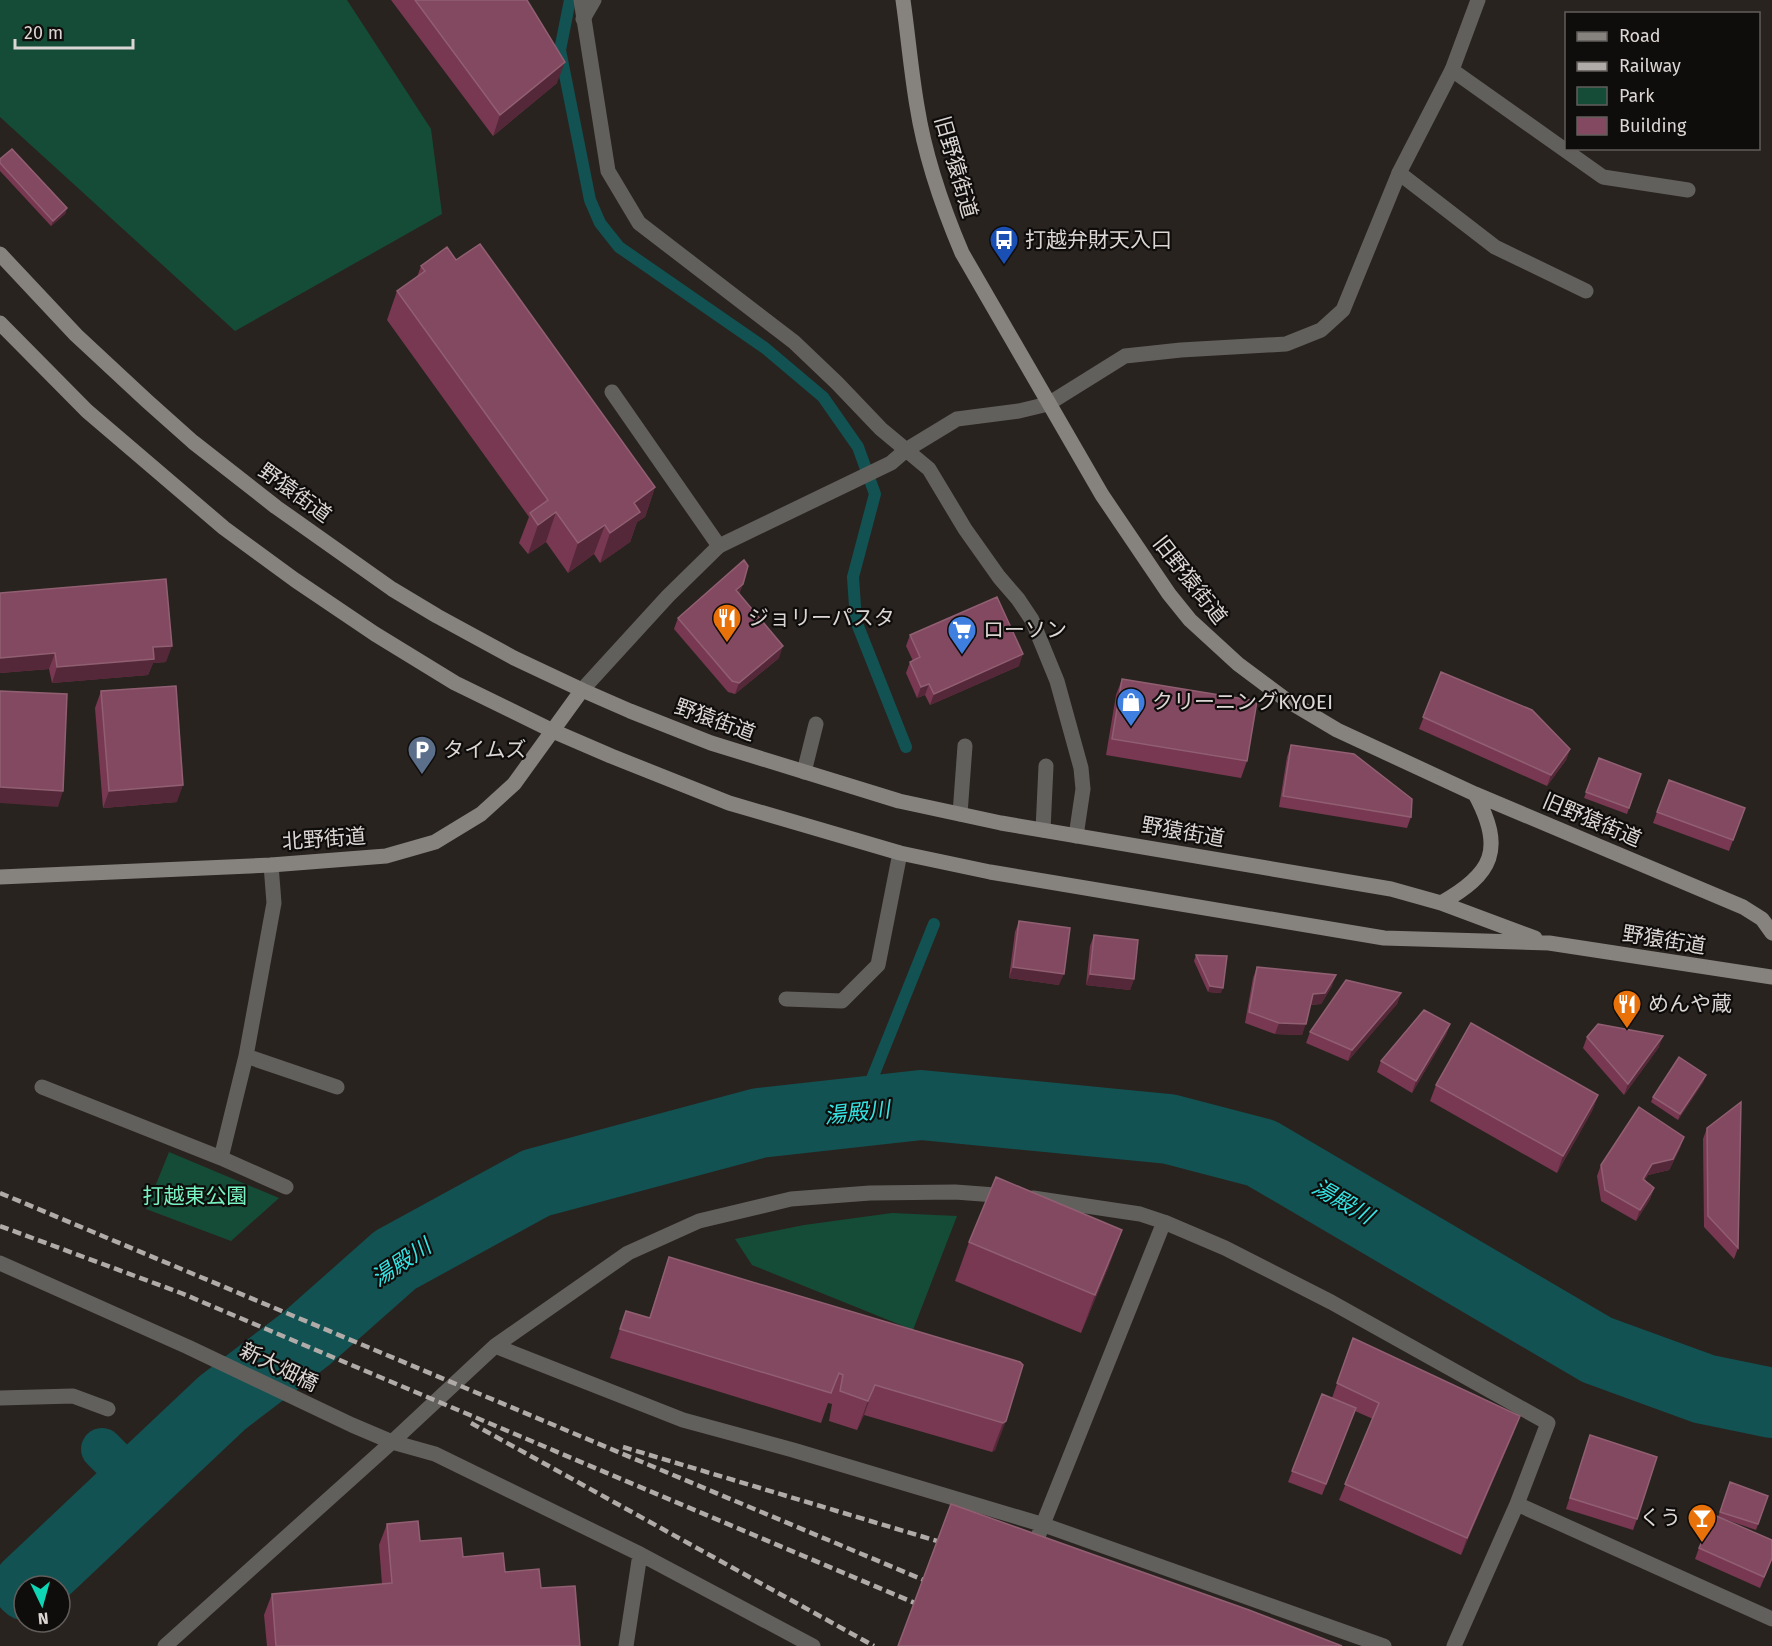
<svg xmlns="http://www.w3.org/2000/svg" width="1772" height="1646" font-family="'Fira Sans','Noto Sans JP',sans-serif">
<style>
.green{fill:#154c38}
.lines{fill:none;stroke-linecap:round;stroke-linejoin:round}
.stream{stroke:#125252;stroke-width:12}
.canal{stroke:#125252;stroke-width:42}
.river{stroke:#125252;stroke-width:70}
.lane{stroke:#62605d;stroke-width:15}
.street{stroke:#62605d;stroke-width:15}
.secondary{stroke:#86827e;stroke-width:15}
.rail{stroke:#b0aba8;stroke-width:4.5;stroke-dasharray:9 4.5;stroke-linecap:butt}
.wall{fill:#783852}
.shaded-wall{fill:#542838}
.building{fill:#834960;stroke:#915f72;stroke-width:1.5}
.labels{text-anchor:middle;stroke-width:4.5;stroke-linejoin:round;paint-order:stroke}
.street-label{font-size:21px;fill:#dbd6d4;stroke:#0f0d0b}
.poi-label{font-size:21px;fill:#dbd6d4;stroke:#0f0d0b;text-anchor:start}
.park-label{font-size:21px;fill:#77f2c0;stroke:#0f0d0b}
.water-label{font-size:22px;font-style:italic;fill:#34e3e3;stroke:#0f0d0b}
</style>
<rect width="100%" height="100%" fill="#29231f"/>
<path class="green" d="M0 0H347L431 129 442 214 235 331 0 117Z
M169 1152 279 1198 231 1241 146 1209Z
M892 1213 957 1216 913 1330 752 1265 735 1239 804 1225Z"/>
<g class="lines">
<path class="stream" d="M570 0 560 50 590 200 600 223 619 247 765 348 823 397 858 447 875 494 853 577 856 621 906 747
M859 1111 934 924"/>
<path class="canal" d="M102 1449 137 1484"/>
<path class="river" d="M28 1586 222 1403 307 1338 395 1260 536 1183 759 1123 921 1105 1169 1129 1261 1153 1597 1350 1704 1389 1772 1403"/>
<path class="lane" d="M583 19 594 0
M1452 70 1603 177 1688 190
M1399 173 1495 247 1586 291
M612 392 719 546
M804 772 816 724
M960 814 965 746
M1043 830 1046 766
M786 999 842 1001 878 965 900 853"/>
<path class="street" d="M581 0 608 171 639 223 794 342 837 383 881 429 929 469 965 529 999 577 1018 599 1032 620 1057 681 1081 768 1083 789 1076 836
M582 690 668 596 719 546 891 463 906 450 957 419 1019 411 1048 404 1125 356 1181 350 1286 344 1321 330 1343 310 1399 173 1452 70 1478 0
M246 1056 337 1087
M42 1087 221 1158 286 1187
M221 1158 246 1056 274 903 271 865
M1033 1198 1140 1214 1164 1222 1225 1248 1331 1302 1548 1423 1517 1504 1454 1646
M0 1263 188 1347 352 1425 392 1442 435 1454 640 1554 813 1646
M495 1346 683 1420 793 1450 1044 1525 1384 1646
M0 1398 73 1396 108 1409
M1517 1504 1772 1619
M1039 1534 1164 1222
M165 1646 392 1442 495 1346 628 1253 699 1221 791 1199 870 1193 955 1192 1009 1196
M626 1646 640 1554"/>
<path class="secondary" d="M903 0C908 35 911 71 917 106 925 157 942 206 962 253L1102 495 1169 594 1190 620 1238 664 1285 699 1337 730 1475 794 1743 907 1762 919 1772 933
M0 254 76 335 147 401 193 442 276 507 392 589 437 616 514 658 582 690 630 711 711 743 899 801 1001 823 1391 889 1441 903 1535 938
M0 323 87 411 224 528 295 580 375 634 455 683 553 731 611 756 729 803 900 853 990 872 1151 899 1384 938 1549 943 1772 977
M0 877 271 865 386 856 435 842 481 814 514 784 582 690
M1441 903C1493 874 1505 849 1475 794"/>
<path class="rail" d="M0 1193 938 1586
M0 1226 181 1293 929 1609
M471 1423 874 1646
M623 1447 954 1546"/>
</g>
<path class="wall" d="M391 0H527L557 83 493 136Z
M0 159 67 208 65 214 51 226 0 171Z
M456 260 655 487 645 517 637 522 630 542 600 563 594 554 568 573 546 542 528 554 519 543 529 517 387 320 397 291 417 277 421 266Z
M743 584 739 594 779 658 735 694 728 692 674 629 678 618Z
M0 593 166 662 153 663 148 675 52 683 49 669 0 673Z
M910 635 1019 666 930 705 925 695 917 698 906 673 910 662 913 661 906 646Z
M1441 672 1570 749 1566 760 1547 786 1419 729Z
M1122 679 1247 761 1241 778 1106 755 1116 695Z
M101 691 177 802 103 808 95 708Z
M1291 745 1411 817 1407 828 1279 807 1287 757Z
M1599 758 1641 774 1627 814 1584 798Z
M1669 780 1745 808 1729 851 1653 823Z
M1019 921 1059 985 1009 978 1015 932Z
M1094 935 1134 979 1130 990 1086 985 1090 946Z
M1196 955 1221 993 1208 992 1194 961Z
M1257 967 1332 986 1321 1004 1310 1005 1302 1035 1275 1034 1245 1023 1253 978Z
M1401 993 1397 1004 1348 1061 1306 1043 1310 1032Z
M1450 1024 1446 1035 1412 1093 1377 1072 1381 1061Z
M1587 1037 1659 1047 1624 1095 1583 1048Z
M1704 1081 1678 1120 1651 1102 1653 1097Z
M1436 1085 1598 1095 1592 1111 1557 1173 1430 1101Z
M1707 1128 1738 1248 1734 1259 1704 1227 1703 1139Z
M1684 1137 1680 1148 1669 1170 1648 1175 1645 1180 1654 1188 1650 1199 1636 1221 1601 1201 1597 1176 1601 1165Z
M1122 1230 1108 1268 1081 1333 955 1281 969 1242Z
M669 1257 1023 1365 995 1450 992 1452 864 1415 857 1430 829 1421 832 1404 828 1403 821 1423 610 1358 626 1311 649 1318Z
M1353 1338 1514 1432 1461 1555 1339 1500 1373 1419 1355 1411 1322 1495 1288 1482 1322 1394 1332 1398Z
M1590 1435 1637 1519 1633 1530 1566 1509Z
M1730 1482 1768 1496 1756 1530 1724 1519 1772 1560 1760 1588 1695 1559 1699 1548 1718 1517Z
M387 1524 420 1541 505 1572 541 1588 580 1646H267L264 1615 272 1594 382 1584 379 1545Z"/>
<path class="shaded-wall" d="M565 62 557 83 493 136 500 115Z
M67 208 65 214 51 226 53 221Z
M655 487 645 517 637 522 630 542 600 563 610 533 634 503Z
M556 512 546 542 528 554 538 525Z
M605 525 594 554 568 573 578 543Z
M743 584 738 595 736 590Z
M172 646 166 662 153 663 148 675 52 683 57 667 153 647Z
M783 646 779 658 735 694 739 683Z
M55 653 49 669 0 673V658Z
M1023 654 1019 666 930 705 934 694Z
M929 684 925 695 917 698 921 687Z
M1570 749 1566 760 1547 786 1551 775Z
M183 785 177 802 103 808 109 791Z
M0 787 63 791 58 807 0 803Z
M1013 967 1064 974 1059 985 1009 978Z
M1090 974 1134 979 1130 990 1086 985Z
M1336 975 1332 986 1321 1004 1309 1005 1313 994Z
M1210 986 1223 988 1221 993 1208 992Z
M1401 993 1397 1004 1348 1061 1352 1050Z
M1279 1023 1306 1024 1302 1035 1275 1034Z
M1450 1024 1446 1035 1412 1093 1416 1081Z
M1663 1036 1659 1047 1624 1095 1628 1084Z
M1706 1075 1704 1081 1678 1120 1680 1114Z
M1598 1095 1592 1111 1557 1173 1563 1156Z
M1684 1137 1680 1148 1669 1170 1648 1175 1639 1190 1643 1179 1652 1164Z
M1654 1188 1650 1199 1636 1221 1640 1210Z
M1122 1230 1108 1268 1081 1333 1095 1295Z
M875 1385 864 1415 857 1430 868 1401Z
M1520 1416 1514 1432 1461 1555 1467 1538Z
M1006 1421 995 1450 992 1452 1003 1423Z"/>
<path class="building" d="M415 0H527L565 62 500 115Z
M12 149 67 208 53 221 0 163V159Z
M480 244 655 487 634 503 640 512 610 533 605 525 578 543 556 512 538 525 530 513 548 500 397 291 425 271 421 266 447 247 456 260Z
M744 560 748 566 743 584 736 590 783 646 739 683 732 681 678 618Z
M166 579 172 646 153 647 154 659 57 667 55 653 0 658V593Z
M997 597 1023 654 934 694 929 684 921 687 910 662 920 657 910 635Z
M1441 672 1532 710 1570 749 1551 775 1423 717Z
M1122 679 1257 701 1247 761 1112 739Z
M176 686 183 785 109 791 101 691Z
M0 691 67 694 63 791 0 787Z
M1291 745 1354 754 1412 799 1411 817 1283 796Z
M1599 758 1641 774 1629 808 1586 792Z
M1669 780 1745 808 1733 840 1657 812Z
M1019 921 1070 928 1064 974 1013 967Z
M1094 935 1138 940 1134 979 1090 974Z
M1196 955 1227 956 1223 988 1210 986Z
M1257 967 1336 975 1325 993 1313 994 1306 1024 1279 1023 1249 1012Z
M1346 980 1401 993 1352 1050 1310 1032Z
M1424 1010 1450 1024 1416 1081 1381 1061Z
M1471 1023 1598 1095 1563 1156 1436 1085Z
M1598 1024 1663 1036 1628 1084 1587 1037Z
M1679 1057 1706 1075 1680 1114 1653 1097Z
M1741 1102 1738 1248 1708 1216 1707 1128Z
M1639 1107 1684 1137 1673 1159 1652 1164 1643 1179 1654 1188 1640 1210 1605 1190 1601 1165Z
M996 1177 1122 1230 1095 1295 969 1242Z
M669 1257 1020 1362 1023 1365 1006 1421 1003 1423 875 1385 868 1401 840 1391 843 1375 839 1373 831 1393 620 1329 626 1311 650 1318Z
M1353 1338 1520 1416 1467 1538 1345 1484 1379 1403 1337 1383Z
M1322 1394 1356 1408 1326 1484 1292 1471Z
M1590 1435 1657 1457 1637 1519 1570 1498Z
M1730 1482 1768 1496 1758 1524 1720 1512Z
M951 1504 1249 1610 1342 1646H898Z
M1714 1515 1772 1540V1558L1764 1577 1699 1548Z
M418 1521 420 1541 461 1538 463 1557 503 1553 505 1572 539 1569 541 1588 575 1586 580 1646H276L272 1594 392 1583 387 1524Z"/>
<defs>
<g id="bus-pin" transform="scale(1.5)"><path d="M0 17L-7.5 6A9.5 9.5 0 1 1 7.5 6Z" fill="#1a4fb4" stroke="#0f0d0b"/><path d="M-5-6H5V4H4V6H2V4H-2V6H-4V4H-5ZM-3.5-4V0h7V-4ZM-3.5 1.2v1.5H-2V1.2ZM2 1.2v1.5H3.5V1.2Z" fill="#fff"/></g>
<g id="restaurant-pin" transform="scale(1.5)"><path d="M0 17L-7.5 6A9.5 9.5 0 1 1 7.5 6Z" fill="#e8710a" stroke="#0f0d0b"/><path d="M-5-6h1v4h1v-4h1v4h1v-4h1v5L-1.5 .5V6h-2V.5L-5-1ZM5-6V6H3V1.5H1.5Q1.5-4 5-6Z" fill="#fff"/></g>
<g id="supermarket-pin" transform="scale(1.5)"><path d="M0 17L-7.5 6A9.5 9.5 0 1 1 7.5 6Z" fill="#3f7fe0" stroke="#0f0d0b"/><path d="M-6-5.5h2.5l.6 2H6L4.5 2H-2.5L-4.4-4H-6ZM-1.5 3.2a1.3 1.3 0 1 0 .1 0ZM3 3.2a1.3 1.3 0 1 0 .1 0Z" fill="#fff"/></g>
<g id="shop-pin" transform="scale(1.5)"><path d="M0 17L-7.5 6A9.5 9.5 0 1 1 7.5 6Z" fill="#3f7fe0" stroke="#0f0d0b"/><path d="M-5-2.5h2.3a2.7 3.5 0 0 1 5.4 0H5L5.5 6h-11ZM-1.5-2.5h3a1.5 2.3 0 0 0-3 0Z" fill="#fff"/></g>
<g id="parking-pin" transform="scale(1.5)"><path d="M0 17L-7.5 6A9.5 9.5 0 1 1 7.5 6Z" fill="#5c6f8a" stroke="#0f0d0b"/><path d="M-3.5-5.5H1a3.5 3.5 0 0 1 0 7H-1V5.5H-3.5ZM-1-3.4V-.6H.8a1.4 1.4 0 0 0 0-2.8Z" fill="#fff"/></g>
<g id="bar-pin" transform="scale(1.5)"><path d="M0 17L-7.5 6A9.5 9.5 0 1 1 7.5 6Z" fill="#e8710a" stroke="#0f0d0b"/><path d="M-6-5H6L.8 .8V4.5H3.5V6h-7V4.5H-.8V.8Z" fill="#fff"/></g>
</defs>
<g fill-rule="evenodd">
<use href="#bus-pin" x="1004" y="240"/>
<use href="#restaurant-pin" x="727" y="618"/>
<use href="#supermarket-pin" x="962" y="630"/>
<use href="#shop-pin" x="1131" y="702"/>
<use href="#parking-pin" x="422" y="750"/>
<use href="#restaurant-pin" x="1627" y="1004"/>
<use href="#bar-pin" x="1702" y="1518"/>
</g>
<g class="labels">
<g class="street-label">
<text transform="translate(956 167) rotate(74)" y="7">旧野猿街道</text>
<text transform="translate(295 493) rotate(36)" y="7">野猿街道</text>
<text transform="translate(1190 580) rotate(52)" y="7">旧野猿街道</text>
<text transform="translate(715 720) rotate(20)" y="7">野猿街道</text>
<text transform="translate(1592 820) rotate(23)" y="7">旧野猿街道</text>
<text transform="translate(1183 832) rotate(10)" y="7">野猿街道</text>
<text transform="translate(324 839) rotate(-4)" y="7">北野街道</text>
<text transform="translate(1664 940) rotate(9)" y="7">野猿街道</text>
<text transform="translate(279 1367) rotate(26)" y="7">新大畑橋</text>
</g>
<g class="poi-label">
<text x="1025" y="247">打越弁財天入口</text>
<text x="748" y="625">ジョリーパスタ</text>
<text x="983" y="637">ローソン</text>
<text x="1152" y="709">クリーニングKYOEI</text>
<text x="443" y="757">タイムズ</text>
<text x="1648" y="1011">めんや蔵</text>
<text x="1681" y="1525" text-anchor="end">くう</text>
</g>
<g class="park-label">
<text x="195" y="1203">打越東公園</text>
</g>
<g class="water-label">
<text transform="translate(857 1112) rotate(-6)" y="8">湯殿川</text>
<text transform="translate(1343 1201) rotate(30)" y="8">湯殿川</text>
<text transform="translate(401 1262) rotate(-34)" y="8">湯殿川</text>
</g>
</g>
<rect x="1565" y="12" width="195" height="138" fill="#0f0d0b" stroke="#615d5b" stroke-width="1.5"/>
<rect x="1577" y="32" width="30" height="9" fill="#86827e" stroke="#615d5b" stroke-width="1.5"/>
<text x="1619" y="42" font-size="18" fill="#dbd6d4">Road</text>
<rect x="1577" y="62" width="30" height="9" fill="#b0aba8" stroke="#615d5b" stroke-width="1.5"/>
<text x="1619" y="72" font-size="18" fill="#dbd6d4">Railway</text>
<rect x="1577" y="87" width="30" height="18" fill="#154c38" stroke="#615d5b" stroke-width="1.5"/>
<text x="1619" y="102" font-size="18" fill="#dbd6d4">Park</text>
<rect x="1577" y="117" width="30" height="18" fill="#834960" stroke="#615d5b" stroke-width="1.5"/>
<text x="1619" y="132" font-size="18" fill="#dbd6d4">Building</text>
<g transform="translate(42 1604) rotate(175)"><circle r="28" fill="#0f0d0b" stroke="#615d5b" stroke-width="1.5"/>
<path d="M0-4.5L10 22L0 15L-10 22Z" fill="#0ed5b4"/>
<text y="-9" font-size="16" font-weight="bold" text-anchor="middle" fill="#dbd6d4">N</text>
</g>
<path d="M15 39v9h118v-9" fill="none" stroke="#dbd6d4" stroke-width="3"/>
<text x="24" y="39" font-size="18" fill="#dbd6d4" stroke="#0f0d0b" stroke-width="4.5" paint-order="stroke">20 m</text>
</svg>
